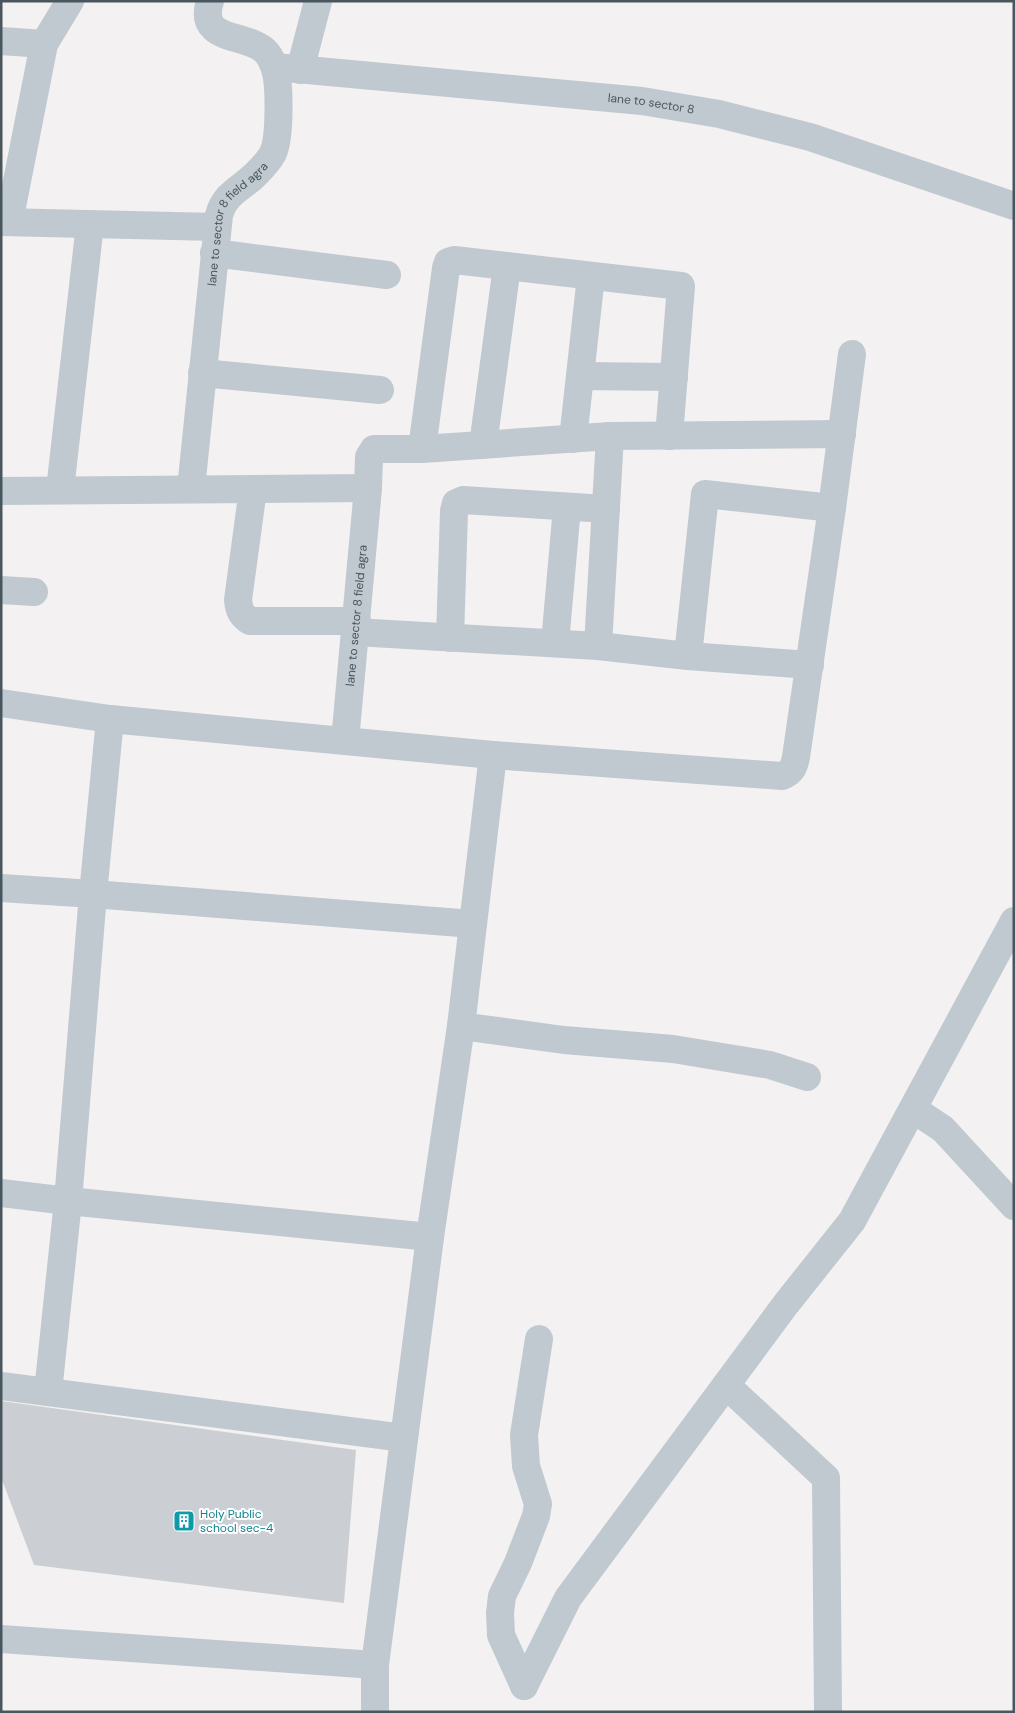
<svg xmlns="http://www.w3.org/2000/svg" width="1015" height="1713" font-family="'DM Sans',sans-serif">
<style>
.building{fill:#cbcfd3}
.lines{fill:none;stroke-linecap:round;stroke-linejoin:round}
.minor{stroke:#bfc9cf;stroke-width:28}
.labels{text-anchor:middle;stroke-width:4;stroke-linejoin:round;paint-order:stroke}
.street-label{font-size:12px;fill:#49565e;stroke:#fff}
.culture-label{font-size:12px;fill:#0d838f;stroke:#fff;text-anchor:start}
</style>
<rect width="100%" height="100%" fill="#f3f1f1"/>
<path class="building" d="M1 1401 356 1450 344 1603 34 1565 1 1477Z"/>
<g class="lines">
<g class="minor">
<path d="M1 41 44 44"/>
<path id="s1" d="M275 67 642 101 719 114 810 137 1014 206"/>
<path d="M300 70 318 1"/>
<path d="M1 222 217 227"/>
<path d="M9 222 44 44 70 1"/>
<path d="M214 253 387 275"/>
<path d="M202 373 380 390"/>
<path d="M580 376 674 377"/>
<path d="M573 439 591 276"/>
<path d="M483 445 507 266"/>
<path d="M422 449 446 268 448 262 454 260 681 286 669 436"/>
<path id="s2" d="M191 489 219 215C225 193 241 189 256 174 262 168 269 161 273 153 280 138 280 85 275 69 273 63 269 54 264 50 244 33 197 42 210 1"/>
<path d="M253 489 238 600C239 610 241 615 250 621H357"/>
<path d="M60 490 90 224"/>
<path d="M1 491 368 488"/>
<path d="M1 590 34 592"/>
<path d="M355 632 598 646 610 436"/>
<path d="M450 638 454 511 456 503 463 500 606 509"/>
<path d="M555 643 567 507"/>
<path d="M598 646 688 656 810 665"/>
<path d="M688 656 705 494 832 508"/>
<path d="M1 703 110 719 493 755 461 1026 564 1040 673 1049 770 1065 807 1077"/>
<path d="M110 719 93 894 473 924"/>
<path id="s3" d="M345 741 368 488 369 457 374 449H422L610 436 842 434"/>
<path d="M493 755 782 776C792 772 794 767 796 757L832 508 852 354"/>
<path d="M1 888 93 894 68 1201 1 1193"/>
<path d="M913 1109 943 1129 1014 1206"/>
<path d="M726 1385 826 1478 828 1712"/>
<path d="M1 1386 404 1438"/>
<path d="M48 1392 68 1201 430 1237"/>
<path d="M1 1639 375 1665"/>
<path d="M524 1686 568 1598 786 1304 852 1221 1014 921"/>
<path d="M524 1686 501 1635 500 1613 502 1596 518 1563 536 1516 538 1504 526 1466 524 1435 539 1339"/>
<path d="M375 1712V1665L430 1237 461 1026"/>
</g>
</g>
<defs>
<g id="building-square" transform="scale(1.125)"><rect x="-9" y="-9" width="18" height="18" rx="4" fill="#0f9aa8" stroke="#fff"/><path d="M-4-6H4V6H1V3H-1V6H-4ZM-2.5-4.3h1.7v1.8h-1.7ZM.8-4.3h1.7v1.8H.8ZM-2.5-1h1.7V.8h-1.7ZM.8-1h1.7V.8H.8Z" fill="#fff"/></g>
</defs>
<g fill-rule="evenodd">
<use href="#building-square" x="184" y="1521"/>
</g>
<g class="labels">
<g class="street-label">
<text dy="4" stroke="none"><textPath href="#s1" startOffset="378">lane to sector 8</textPath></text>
<text dy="4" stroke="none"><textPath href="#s2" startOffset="275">lane to sector 8 field agra</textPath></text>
<text dy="4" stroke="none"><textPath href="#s3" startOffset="126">lane to sector 8 field agra</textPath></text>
</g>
<g class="culture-label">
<text x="200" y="1518">Holy Public<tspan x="200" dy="14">school sec-4</tspan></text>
</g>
</g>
<rect width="1015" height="1713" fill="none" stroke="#49565e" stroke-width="5"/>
</svg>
